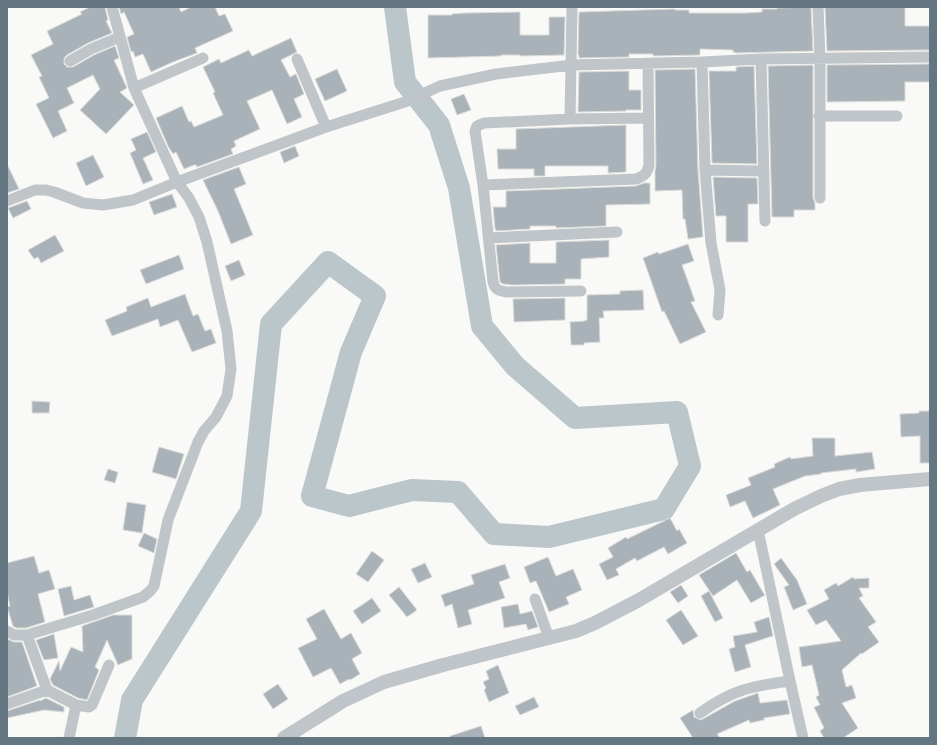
<svg xmlns="http://www.w3.org/2000/svg" width="937" height="745" font-family="Montserrat,sans-serif">
<style>
.lines{fill:none;stroke-linecap:round;stroke-linejoin:round}
.river{stroke:#bac6ca;stroke-width:22}
.building{fill:#a9b2b8;stroke:#dbdbd9}
.minor{stroke:#c0c5c9;stroke-width:11}
.tertiary{stroke:#c0c5c9;stroke-width:14}
</style>
<rect width="100%" height="100%" fill="#f9f9f7"/>
<g class="lines">
<path class="river" d="M125 738 132 700 251 511 271 324 328 262 375 296 351 352 312 496 349 506 412 490 458 492 494 534 549 537 664 509 690 466 677 412 575 418 515 366 482 326 459 188 439 125 405 82 395 7"/>
</g>
<path class="building" d="M90 7H105L108 20 106 21 112 33 88 43 67 55 64 58V64L67 67H73L94 55 115 46 119 58 114 60 127 88 120 92 134 105 106 134 80 110 100 89 93 75 67 88 74 103 58 111 67 131 53 138 36 104 49 98 39 77 42 76 31 55 53 44 47 31 82 14 80 12Z
M119 7H179L181 12 191 7H215L219 16 225 14 233 31 195 48 197 53 173 62 151 72 143 54 135 57 133 51 131 52 127 37 134 34 124 12 121 14Z
M811 7 813 51 735 53V52H733V50L700 49V55L653 56V54H629V57L579 58V55H578L579 12 675 9V10H689V13H745L762 12V9H777V8Z
M825 7H905V26H930V50L827 51Z
M520 12V35H549V17H565L564 55 520 56V55H501V56L428 58V15H452V14L465 13Z
M291 38 297 52 281 60 290 77 296 74 304 94 294 99 302 117 287 124 272 90 247 101 260 129 234 141 236 146 231 149 233 154 197 167 196 165H194L184 169 176 152 173 154 168 146 156 118 182 106 189 122 191 121 194 127 223 115 213 93 215 92 203 67 219 59 221 63 249 50 252 56Z
M930 64V82H905V101L827 102V65Z
M813 65V198L815 203V210H794V217H772L768 66Z
M754 66 757 164 712 163 709 71H736V67Z
M337 69 347 91 325 101 315 79Z
M695 69 698 170 703 237 688 239 685 219H683L682 190 655 191V171L656 165 655 70Z
M629 71V90H641V110H626V111L578 112 579 72Z
M464 94 471 110 457 115 451 99Z
M626 125V172L608 173V166H545V176H534V169H498L497 149H516V129Z
M147 132 156 152 143 158 153 180 143 184 130 153 136 150 131 139Z
M295 146 299 156 284 163 280 152Z
M93 155 104 177 86 186 76 163Z
M7 164 19 189 7 193Z
M239 167 246 184 234 189 253 235 231 244 218 211 203 180Z
M713 177 757 178 758 204H748V242H726V216H716Z
M644 183H650V204L606 205V226L556 228V226H530V229L496 231V229H495L493 207H506V191L636 186Z
M172 194 177 207 154 215 149 202Z
M27 201 31 209 13 218 8 208Z
M55 235 64 251 41 263 38 257 34 259 28 250Z
M609 240V257L581 259V279H565V284L513 285 503 284 500 282 496 245 530 243V263H556V242Z
M688 244 694 261 682 265 695 301 691 302 706 332 680 344 664 311 662 312 643 258 658 252 659 254Z
M179 255 184 269 146 284 140 270Z
M239 260 245 275 231 281 225 266Z
M643 290 644 310 603 311 604 318H599L600 342 584 343V345H571L570 322 585 321V320H587V295L620 294V291Z
M185 294 193 316 198 314 205 331 211 329 216 343 192 352 178 320 160 327 158 319 112 336 105 320 127 311 126 307 148 298 151 307Z
M565 298V320L514 322 513 299Z
M32 401 50 402 49 413H32Z
M919 411H930V463H920V436L901 437 900 414 919 413Z
M812 438H835V456L872 452 875 469 856 472V469L821 473V474L805 476 773 489 780 505 753 518 745 501 730 507 726 495 751 485 748 478 775 467 774 464 790 457 791 459 813 456Z
M159 447 184 454 176 479 152 472Z
M108 469 118 472 115 483 104 480Z
M127 502 146 505 142 533 123 530Z
M670 518 677 531 679 529 687 543 668 554 664 547 637 561 635 558 616 569 619 575 607 580 599 564 613 557 608 548 626 537 627 539Z
M144 533 157 539 154 553 138 546Z
M372 551 384 560 368 582 356 574Z
M736 553 747 572 750 570 764 594 765 595 751 603 737 580 713 596 699 575Z
M34 556 39 573 49 570 55 589 38 594 45 622 26 628H16L13 626 7 607 10 606 7 592V563Z
M548 557 556 576 573 569 582 590 566 597 569 604 549 612 536 581 530 583 524 567Z
M781 558 797 580 807 604 793 610 784 587 789 585 774 564Z
M425 563 432 577 418 583 411 569Z
M505 564 510 578 499 582 505 598 468 610 472 624 458 628 452 604 445 607 441 595 474 584 471 575Z
M853 577 854 579 869 578V588H859L863 596 859 598 876 622 868 627 879 642 862 654 861 653 842 670 846 687 852 685 856 698 842 703 858 728 843 738H824L820 731 824 728 814 707 820 705 816 697 819 695 812 665 802 667 799 647 841 641 826 620 816 625 807 610 829 599 824 590 836 583 838 586Z
M681 585 688 596 678 603 670 592Z
M71 586 74 600 90 595 94 607 64 616 58 589Z
M399 587 417 610 407 617 389 595Z
M709 591 723 618 715 622 701 596Z
M372 598 381 611 362 624 353 611Z
M518 604 520 614 532 611 538 627 528 630 526 624 504 628 501 607Z
M324 609 341 639 351 633 362 653 352 659 360 674 350 680 349 679 340 684 331 668 313 677 298 648 317 639 306 619Z
M681 610 698 636 683 645 666 620Z
M113 615H132V659L118 665 107 640 95 667 99 670 87 700 78 698 53 685 50 679 59 661 60 671 71 647 83 652 82 626Z
M769 617 773 636 745 645 751 667 735 672 729 649 735 647 733 636 757 632 754 622Z
M54 634 58 658 44 660 36 640Z
M7 639 14 642H22L37 686 7 697Z
M498 665 509 693 489 702 484 690 486 688 483 682 489 679 486 671Z
M278 684 288 699 273 709 263 694Z
M758 693 760 703 787 700 790 714 764 718V720L750 723 749 720 717 734 720 738H693L680 718 693 710 694 717 701 720 735 701Z
M534 697 539 707 520 715 515 706Z
M46 698 64 707V712L44 710 7 718V711L40 700V701Z
M481 726 485 738H450V736Z"/>
<g class="lines">
<path class="minor" d="M818 7 820 59V198
M297 59 326 127
M761 59 765 221
M70 61 91 49 120 37
M702 62 705 170 711 243 720 290 718 315
M134 88 203 58
M819 116H897
M570 119 572 7
M705 170 762 171
M483 185 636 179C644 176 647 174 649 165L648 63
M7 201 35 190H46L54 192 83 203 103 205 133 200 177 182 326 127 405 102 440 86 496 74 572 65 702 62 761 59 930 57
M489 238 617 232
M581 291 507 292C499 291 495 290 493 282L483 185 475 131 477 126 484 123 570 119 648 118
M758 530 790 681 803 738
M535 599 549 638
M7 631 14 635H27
M47 690 27 635 93 615 143 597 150 591 154 586 168 520 198 442 204 431 216 417 227 396 231 369 227 331 207 242 199 217 189 198 177 182 134 88 112 7
M7 704 47 690 76 705 89 707 92 705 109 665
M700 713C732 690 751 686 790 681
M69 738 76 705"/>
<path class="tertiary" d="M284 738 343 701 384 682 443 665 576 631 595 623 639 600 794 509 821 496 839 489 860 485 930 479"/>
</g>
<rect width="937" height="745" fill="none" stroke="#647681" stroke-width="16"/>
</svg>
